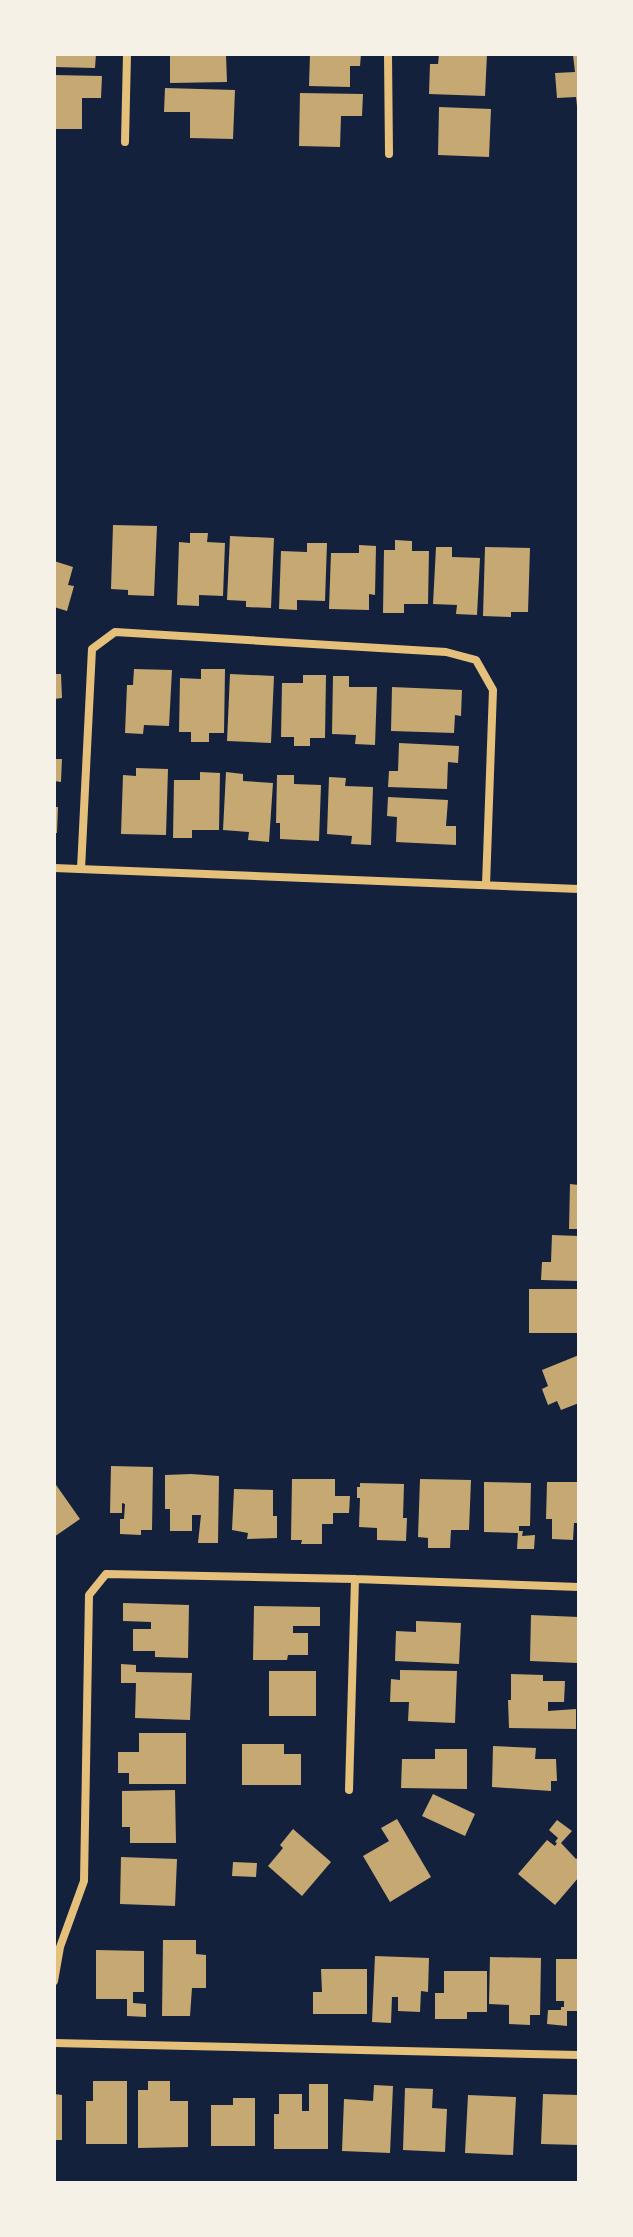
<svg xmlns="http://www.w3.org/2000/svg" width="633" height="2237" font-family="'Noto Sans',sans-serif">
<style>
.building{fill:#c6a872}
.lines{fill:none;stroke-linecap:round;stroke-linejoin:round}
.minor{stroke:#e5c07b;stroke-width:8}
</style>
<rect width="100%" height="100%" fill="#14213d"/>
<path class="building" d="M54 54H96L95 68 54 67Z
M170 54H226L227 82 170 83Z
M310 54H361L360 66H350V87L309 86Z
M439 54H487L485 96 429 94 430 64H438Z
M579 54V106H577L576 97 557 98 555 73 575 72 573 55Z
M54 75 102 76 101 98H82V129H54Z
M165 88 235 90 233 139 190 138V112H164Z
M300 93 363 94 362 116H341L340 147 299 146Z
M439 107 491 109 489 157 438 155Z
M113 525 157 526 154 596 128 595V590L111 589Z
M190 533H208L207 542 225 543 223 596 199 595V606L177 605 179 542 190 543Z
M230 536 274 538 271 608 246 607V601L227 600Z
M395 540 412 541V551H429L428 604H404V613H383L384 550H395Z
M307 543H327L325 601 297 600V610L279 609 281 551 307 552Z
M359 545 376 546 375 595 369 594V610L329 609 331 553H359Z
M436 547H452V557L480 558 477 615 456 614 457 605 433 604Z
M485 547 530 548 528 612H511V617L483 616Z
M54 561 73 567 68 585 74 586 67 611 54 607Z
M134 669 172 670 169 726 144 725 143 734 125 733 127 685H133Z
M201 669H225L224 733H209V742H191V732H179L180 678 201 679Z
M54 674H61L62 698 54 699Z
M230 674 274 676 271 743 227 741Z
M303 675H326L325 738H310V746H294V737H281L282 683H303Z
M333 676H349V687H377L375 745 355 744 356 735 332 734Z
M392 687 462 690 461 716 455 715 454 733 391 731Z
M399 743 459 746 458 763 448 762 447 789 388 787 389 771H398Z
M54 759H62L61 782 54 781Z
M136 768 168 769 166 835 121 834 123 775 136 776Z
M200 772 220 773 219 830H192V838H173L174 780H200Z
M226 772 243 774V781L273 783 269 842 248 840 249 832 223 830Z
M277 775H294V784L321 785 319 841 280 839V823H276Z
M329 777 346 778 345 786 373 787 371 845 351 844 352 836 327 834Z
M388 797 448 800 446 826H456V845L396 842 397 817 387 816Z
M54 807H58L57 833H54Z
M570 1184 579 1185V1229H569Z
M552 1235 579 1236V1281L541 1280 542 1262H551Z
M529 1289H579V1333H529Z
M579 1355V1403L561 1410 557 1401 548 1405 542 1389 548 1386 542 1370Z
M111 1466 153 1467 152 1530H141V1535L120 1534V1519H124L125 1504 122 1503V1513H110Z
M191 1474 219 1476 218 1543H198L201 1515H192V1531H170V1509H165V1475Z
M292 1479H335V1496H350L349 1513H333V1524H322V1544H301L302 1540H291Z
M420 1479 471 1480 469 1530H451L450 1548H428V1538L418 1537Z
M54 1482 80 1519 54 1537Z
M484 1482 531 1483 530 1526H519V1531H523L522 1536 535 1535 534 1549H517L518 1533 484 1532Z
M547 1482H579V1523H574L573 1540 552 1539V1519H546Z
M360 1483 404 1484 403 1518H407L406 1541 377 1540V1528L359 1527 360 1498H357V1487H360Z
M234 1489 273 1490V1516H277V1538L247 1539 248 1533 232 1530Z
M123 1603 189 1605 188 1658 155 1657V1651H133V1629H151V1622L123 1621Z
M254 1606 320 1607V1626H293V1633H308V1655H288L287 1660H253Z
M531 1615 579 1617 578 1663 530 1661Z
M416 1621 461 1623 459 1664 395 1661 396 1631 416 1632Z
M121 1664 136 1665V1672L192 1673 190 1720 135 1718 136 1683H121Z
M400 1670 457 1671 455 1723 408 1721 409 1702H390L391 1679 400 1680Z
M269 1671H316V1716H269Z
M511 1674 543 1675V1681H565L564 1702H548V1711L576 1709V1729L509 1728 508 1700H511Z
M139 1733H186V1784H129V1773H118V1752H139Z
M242 1744H284V1754H301V1785H242Z
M493 1746 536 1748 535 1759H556L557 1781H551V1791L492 1787Z
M435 1749H467V1789L401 1788 402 1759H435Z
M175 1790 176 1843H130V1827H122V1791Z
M433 1794 475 1814 465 1836 422 1816Z
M397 1819 431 1877 390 1902 363 1856 389 1841 381 1828Z
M557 1820 572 1831 561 1843 576 1859 579 1856V1877L555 1905 518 1874 547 1840 555 1846 557 1843 555 1842 558 1838 549 1830Z
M293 1829 331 1862 302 1896 268 1866 283 1848 280 1845Z
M121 1857 177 1859 175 1906 120 1904Z
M233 1862 257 1863 256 1877 232 1876Z
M163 1940H196V1954L206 1955V1988H192L190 2016H162Z
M96 1950 144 1951V1992H133V2003L146 2004V2017L127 2016V1999H96Z
M375 1956 429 1958 428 1992 421 1991 420 2012 398 2011V1997H392L391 2023 372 2022Z
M490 1957 541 1958 540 2015H530V2025L509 2024V2005L489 2004Z
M556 1959H579V2011H567V2026L547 2024 548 2010H561V2007H564V2001H556Z
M321 1969H367V2014H313V1992H322Z
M444 1971H487V2012H467V2019H435V1993H444Z
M93 2081H127V2144H86V2101H93Z
M148 2081H170V2101H188V2147L138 2148V2090H148Z
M309 2084H328V2149H274V2114H279V2094H302V2111H309Z
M374 2085 393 2086 390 2153 342 2151 344 2099 373 2101Z
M405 2088 433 2089 432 2108 447 2109 445 2152 403 2150Z
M54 2094 62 2095V2140H54Z
M543 2094 579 2095V2145L541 2144Z
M468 2095 516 2097 513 2155 465 2153Z
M233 2098H255V2146H211V2105H233Z"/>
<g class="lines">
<path class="minor" d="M388 54 389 154
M125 142 127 54
M54 868 579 889
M81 869 92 649 115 632 446 652 476 660 493 690 486 885
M349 1790 355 1579
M54 1981 60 1947 84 1881 89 1595 106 1574 355 1579 579 1587
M54 2043 579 2055"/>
</g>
<rect width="633" height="2237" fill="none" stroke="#f6f1e7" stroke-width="112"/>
</svg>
